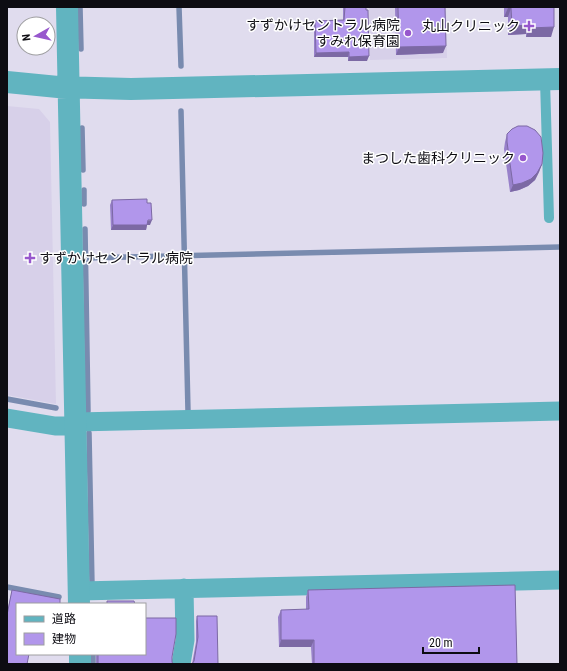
<svg xmlns="http://www.w3.org/2000/svg" width="567" height="671" font-family="'Roboto Condensed','Noto Sans JP',sans-serif">
<style>
.built{fill:#d7d0e9}
.lines{fill:none;stroke-linecap:round;stroke-linejoin:round}
.stream{stroke:#798baf;stroke-width:5.5}
.service{stroke:#61b4c0;stroke-width:10}
.minor{stroke:#61b4c0;stroke-width:19}
.tertiary{stroke:#61b4c0;stroke-width:22}
.wall{fill:#9881ca}
.shaded-wall{fill:#7c69a4}
.building{fill:#b196eb;stroke:#7c69a4}
.poi-dot{fill:#9757cd;stroke:#fff;stroke-width:1.5}
.labels{text-anchor:middle;stroke-width:3;stroke-linejoin:round;paint-order:stroke}
.poi-label{font-size:14px;fill:#0d0c12;stroke:#fff;text-anchor:end}
</style>
<rect width="100%" height="100%" fill="#e0dcee"/>
<path class="built" d="M369 7H446L447 58 370 60Z
M7 106 39 109 50 122 56 404 7 395Z"/>
<g class="lines">
<path class="stream" d="M80 7 81 49
M179 7 181 66
M181 111 188 411
M82 128 83 170
M84 190V204
M85 229 88 411
M85 258 560 247
M7 399 56 408
M89 433 92 585
M7 587 59 597
M93 654V664"/>
<path class="service" d="M545 80 549 218"/>
<path class="minor" d="M7 418 55 426H76
M76 422 560 411
M79 591 560 580
M181 664 185 640 184 588"/>
<path class="tertiary" d="M67 7 79 604
M7 82 58 87 131 89 560 79
M80 654V664"/>
</g>
<path class="wall" d="M343 7H366L367 61H348V57H314V25L315 21 343 20Z
M395 7H445L443 53 396 55Z
M504 7H554L551 37H526V34L508 35V17H504Z
M507 134 542 164 539 172 535 180 528 186 519 190 510 192 504 149 505 142Z
M112 200 150 225H147L146 230H111L110 205Z
M12 590 17 604 7 664V612L11 595Z
M308 590 517 664H312L311 647H279L278 617 281 610H306V597Z
M197 616 218 664H192L196 642V621Z
M96 654H145L172 657V662L173 664H96Z"/>
<path class="shaded-wall" d="M508 8H511L508 17H504Z
M529 25 526 34 508 35 512 26Z
M554 27 551 37H526L529 28Z
M446 46 443 53 396 55 399 47Z
M349 52 348 57H314L316 53Z
M369 56 367 61H348L349 57Z
M542 164 539 172 535 180 528 186 519 190 510 192 513 185Z
M152 220 150 225H147L146 230H111L113 225Z
M281 640H314L311 647H279Z"/>
<path class="building" d="M345 7H366V10H368L369 56 349 57V52L316 53 315 21 344 20Z
M398 7H445L446 46 399 47Z
M508 7H554V27L529 28V25L512 26 511 8H508Z
M518 126H527L535 130 541 137 543 153 542 164 537 173 531 179 522 183 513 185 507 142V134L512 129Z
M147 199V203H151L152 220H148L147 225H113L112 200Z
M515 585 517 664H314V640H281V610L309 609 308 590Z
M12 590 60 599V604H17V654H29L27 664H7V615Z
M107 601H134L135 604H107Z
M197 616H217L218 664H192L194 661 198 637Z
M145 618H176V634L172 657V662L173 664H98V654H145Z"/>
<g class="poi-dot">
<path d="M527 20h4v4h4v4h-4v4h-4v-4h-4v-4h4z"/>
<circle cx="408" cy="33" r="4"/>
<circle cx="523" cy="158" r="4"/>
<path d="M28 252h4v4h4v4h-4v4h-4v-4h-4v-4h4z"/>
</g>
<g class="labels">
<g class="poi-label">
<text x="400" y="30">すずかけセントラル病院<tspan x="400" dy="16">すみれ保育園</tspan></text>
<text x="520" y="31">丸山クリニック</text>
<text x="515" y="163">まつした歯科クリニック</text>
<text x="39" y="263" text-anchor="start">すずかけセントラル病院</text>
</g>
</g>
<rect width="567" height="671" fill="none" stroke="#0d0c12" stroke-width="16"/>
<rect x="16" y="603" width="130" height="52" fill="#ffffff" stroke="#9e9ea0"/>
<rect x="24" y="616" width="20" height="6" fill="#61b4c0" stroke="#9e9ea0"/>
<text x="52" y="623" font-size="12" fill="#0d0c12">道路</text>
<rect x="24" y="633" width="20" height="12" fill="#b196eb" stroke="#9e9ea0"/>
<text x="52" y="643" font-size="12" fill="#0d0c12">建物</text>
<g transform="translate(36 36) rotate(262)"><circle r="19" fill="#ffffff" stroke="#9e9ea0"/>
<path d="M0-3L7 15L0 10L-7 15Z" fill="#9757cd"/>
<text y="-6" font-size="11" font-weight="bold" text-anchor="middle" fill="#0d0c12">N</text>
</g>
<path d="M423 647v6h56v-6" fill="none" stroke="#0d0c12" stroke-width="2"/>
<text x="429" y="647" font-size="12" fill="#0d0c12" stroke="#ffffff" stroke-width="3" paint-order="stroke">20 m</text>
</svg>
